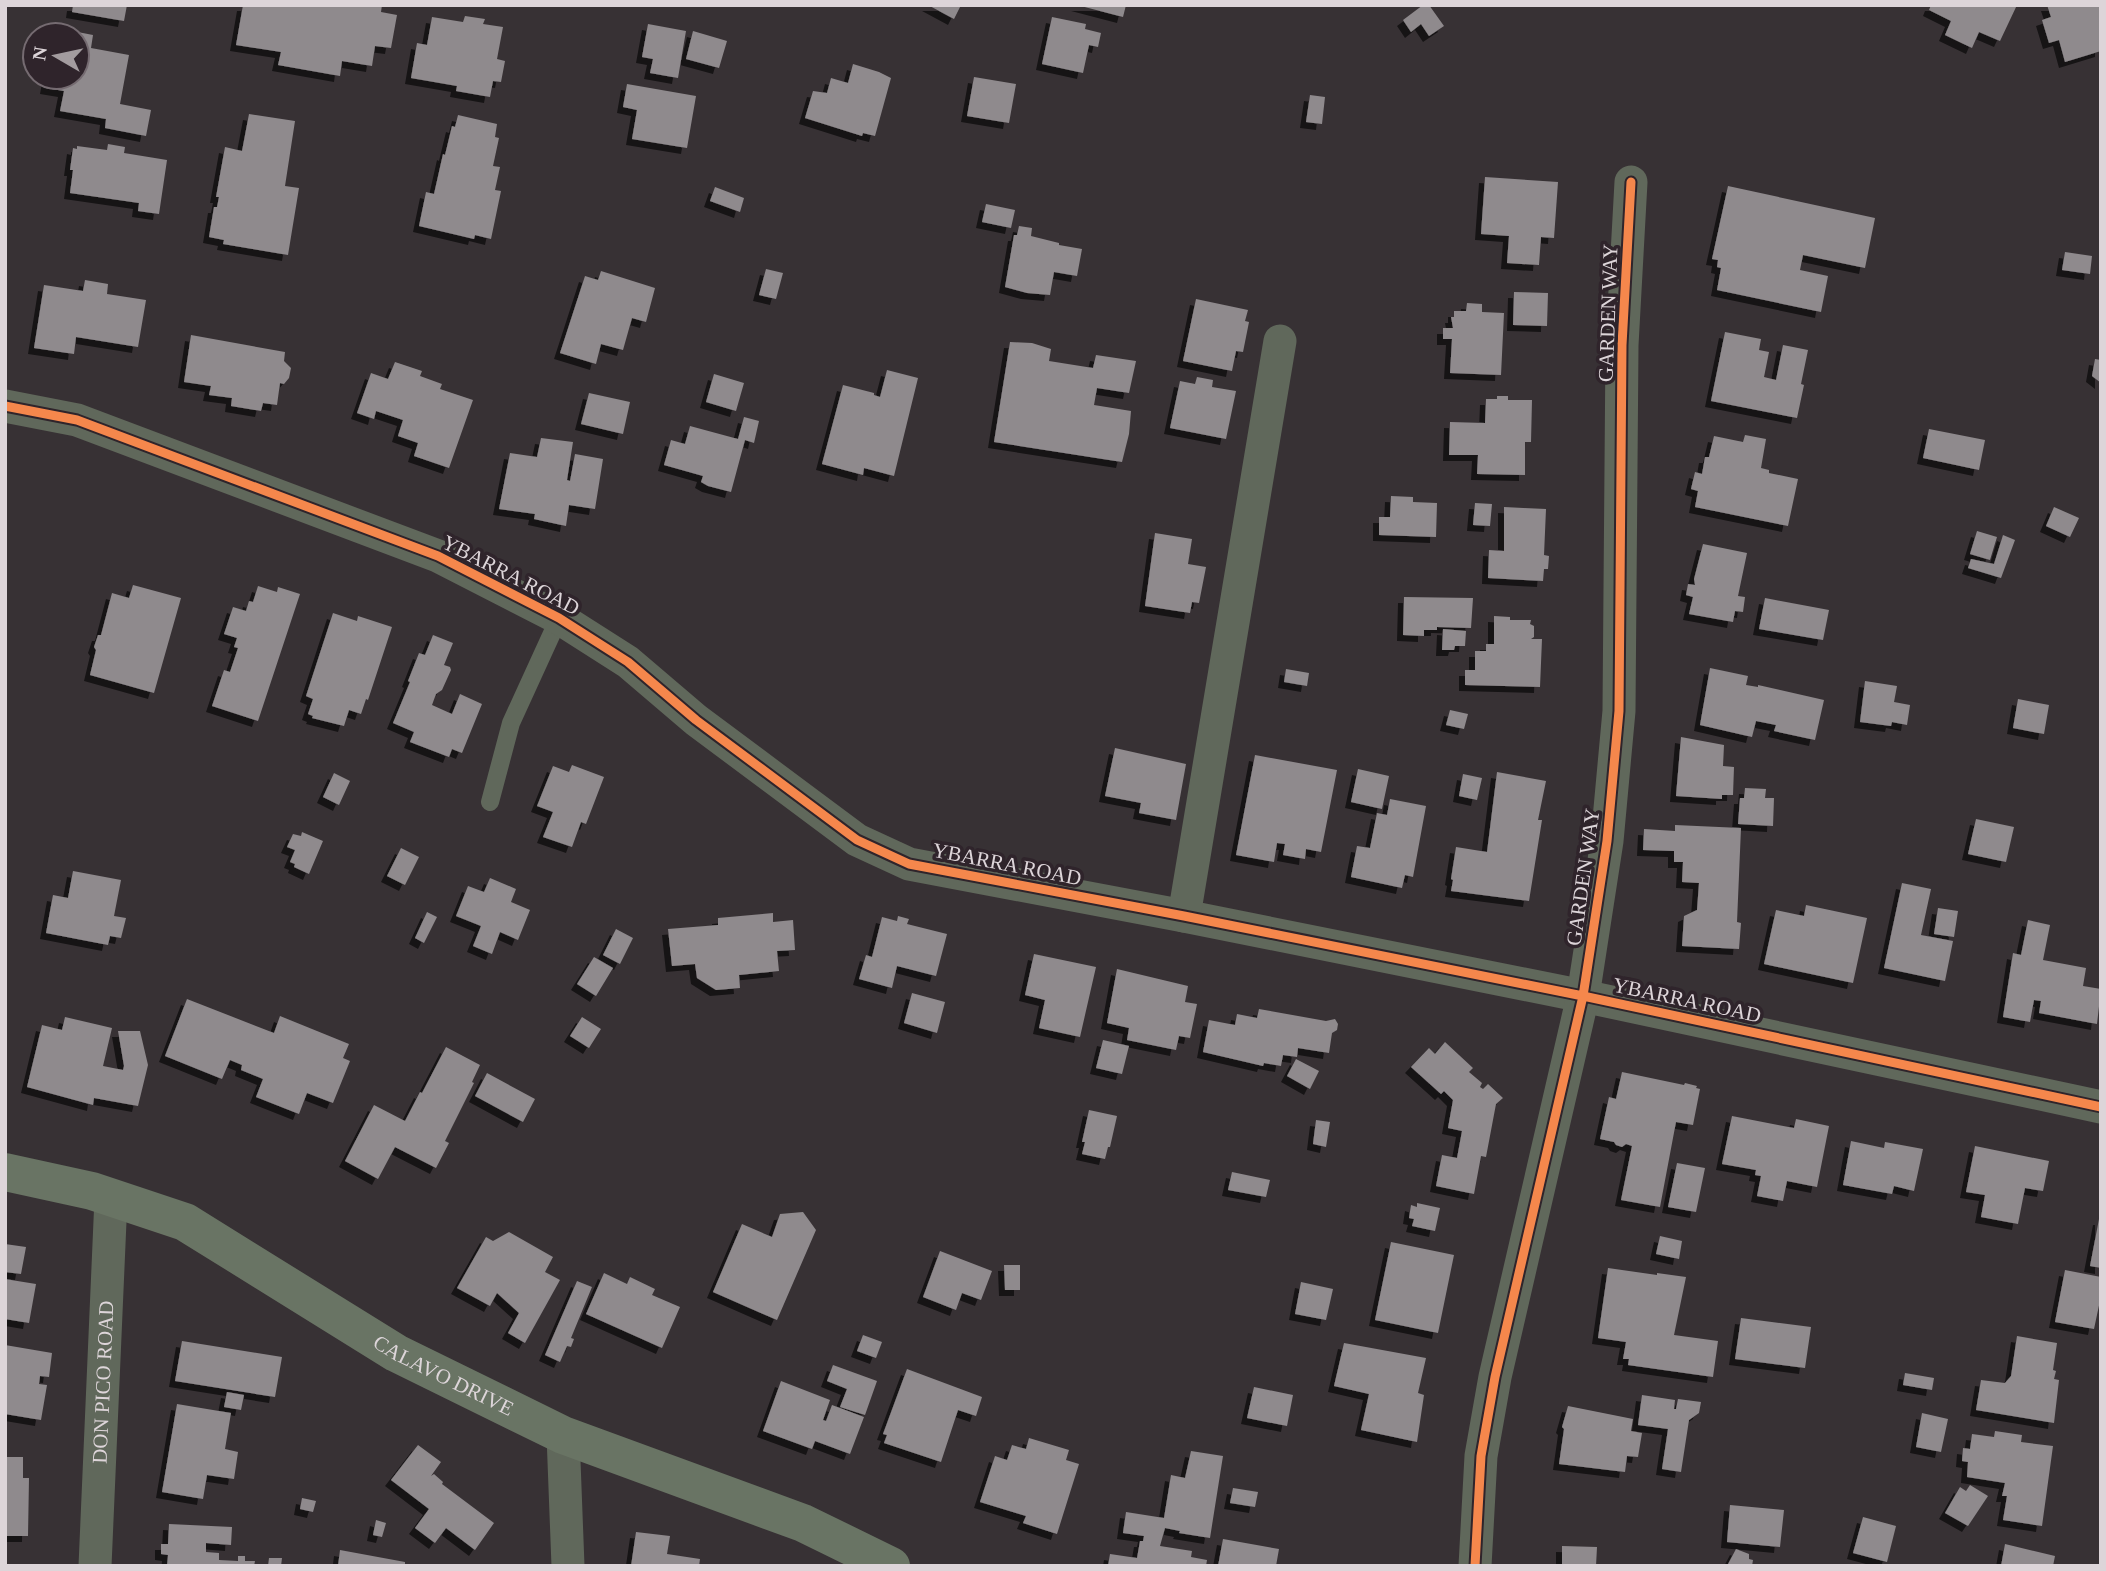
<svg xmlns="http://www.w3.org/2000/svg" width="2106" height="1571" font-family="'Times New Roman',serif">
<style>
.building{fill:#8f8a8d;filter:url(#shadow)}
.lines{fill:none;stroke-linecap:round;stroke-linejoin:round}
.lane{stroke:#60685b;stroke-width:18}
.street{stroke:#60685b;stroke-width:33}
.secondary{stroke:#697464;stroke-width:38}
.cycleway-casing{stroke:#2f242b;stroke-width:13}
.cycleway{stroke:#f5874c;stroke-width:9}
.labels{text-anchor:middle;stroke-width:7;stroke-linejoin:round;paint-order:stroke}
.street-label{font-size:21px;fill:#ddd5d9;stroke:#2f242b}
</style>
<defs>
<filter id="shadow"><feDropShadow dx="-6" dy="6" stdDeviation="0" flood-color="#0009"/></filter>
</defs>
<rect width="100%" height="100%" fill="#373134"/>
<path class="building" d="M73 5H127L124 21 72 12Z
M243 5H382L381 12 397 15 391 48 375 46 372 66 342 61 340 76 278 65 281 52 236 45Z
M928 5H961L954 19Z
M1077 5H1126L1123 17Z
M1423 5H1429L1444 26 1429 36 1421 24 1411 32 1403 20Z
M1931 5H2017L2000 41 1979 32 1972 48 1945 35 1951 21 1929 10Z
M2047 5H2101V51L2065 62 2059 40 2049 43 2042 20 2051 17Z
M465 16 485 19 483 24 503 27 497 59 505 61 501 82 493 81 490 97 456 91 457 86 411 78 417 43 427 45 432 17 463 22Z
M1052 17 1086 24 1085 29 1101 33 1098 47 1089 45 1083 73 1042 64Z
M648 24 686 31 678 78 650 73 653 59 642 57Z
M57 28 93 35 91 48 129 55 120 104 151 110 146 136 105 128 106 119 60 111 64 91 46 88 48 77H77V35H55Z
M693 31 727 41 719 68 686 59Z
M853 64 879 72 891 78 875 136 863 133 862 136 805 118 813 91 827 93 831 78 848 83Z
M974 77 1016 84 1009 123 967 116Z
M627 84 696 96 687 148 632 139 637 110 623 107Z
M1310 95 1325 97 1322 124 1306 122Z
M249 114 295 121 285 186 299 188 288 255 223 244 224 240 209 237 214 207H217L219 197H216L225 147 242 151Z
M458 115 497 124 495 137 499 138 493 166 500 167 495 190 501 191 491 239 475 235 474 239 419 226 426 192 434 194 443 154 445 155 452 126 455 127Z
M108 144 125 147 124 153 167 160 159 214 138 211 139 203 70 193 73 170H70L73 148 77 149V146L107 150Z
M1485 177 1558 182 1554 238 1541 237 1539 265 1507 263 1509 236 1481 234Z
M1728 186 1875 218 1865 268 1803 255 1800 270 1828 276 1821 312 1717 290 1721 268 1717 267 1718 260 1712 259Z
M715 187 744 198 740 212 710 201Z
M986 204 1015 210 1011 228 982 222Z
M1019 226 1032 228 1031 236 1059 243V245L1082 249 1077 276 1054 272 1050 295 1027 293 1005 287 1014 235H1017Z
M2065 252 2092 256 2090 274 2062 270Z
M766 269 783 273 776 299 759 295Z
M601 271 655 288 646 322 632 318 623 350 601 344 596 364 560 353 585 276 598 280Z
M85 280 108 284 107 294 146 300 138 347 76 337 74 354 34 348 44 285 83 291Z
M1514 292 1548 293 1547 326 1513 325Z
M1196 299 1248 310 1245 321 1249 322 1243 352 1236 351 1232 371 1183 361Z
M1467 303 1482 304V312L1504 313 1501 375 1450 373 1452 339H1443V328H1453L1451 317H1454V311H1466Z
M1725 332 1761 339 1759 350 1769 352 1764 377 1776 380 1783 345 1808 350 1801 384 1804 385 1797 418 1711 401Z
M191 335 285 352 284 361 291 368 289 378 284 384 280 383 277 405 263 403 261 411 231 406 232 398 209 395 211 386 184 382Z
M1010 342 1032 343 1051 349 1049 361 1093 368 1096 355 1136 361 1129 393 1097 388 1094 405 1131 411 1129 434 1122 462 994 442Z
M2095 359 2101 360V383L2092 376Z
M395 362 422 371 420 376 442 384 440 389 473 400 449 468 414 456 418 443 398 436 403 420 376 411 374 419 357 413 371 373 388 379Z
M887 370 918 378 894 476 864 468 863 475 822 464 843 385 874 393V395L880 397Z
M714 374 744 383 736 411 706 402Z
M1197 377 1213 380 1212 387 1236 391 1226 439 1170 428 1180 381 1195 384Z
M589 393 630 402 623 434 581 424Z
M1497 396H1508V400H1532L1531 442H1525V475L1477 474 1478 455H1449L1450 422 1485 423 1486 399H1497Z
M744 417 759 421 754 443 745 440 731 492 708 486 701 482 703 476 664 465 671 440 685 444 690 426 738 439Z
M1929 429 1985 440 1979 470 1923 458Z
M1745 435 1766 439 1761 468 1769 470V473L1798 479 1788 526 1695 507 1698 491 1691 489 1695 472 1702 474 1705 457H1709L1714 436 1743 442Z
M541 438 573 442 567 480 570 481 575 454 603 459 595 509 569 505 566 526 534 519 535 514 499 509 510 453 537 457Z
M1391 496 1413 497V502L1437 503 1436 537 1379 535V517H1390Z
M1475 503 1492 504 1490 526 1473 525Z
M1504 507 1546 509 1544 555 1549 556 1548 569H1544L1543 581 1488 578 1489 550 1504 551Z
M2054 507 2079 518 2070 537 2046 526Z
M1977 531 1997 537 1990 560 1970 554Z
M1155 533 1192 539 1188 564 1206 567 1199 603 1192 602 1190 613 1145 606Z
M2003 535 2015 540 2001 578 1968 568 1971 559 1994 564Z
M1703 544 1747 553 1738 596 1745 597 1743 612 1735 611 1733 622 1689 614 1693 597 1686 595 1688 584 1695 585 1694 579Z
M133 585 181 598 154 693 90 675 96 650 94 647 98 635H101L112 593 129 598Z
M258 586 277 592 278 587 300 594 258 721 212 706 224 670 230 672 238 648 234 647 237 638 224 634 233 607 246 611 249 601 253 602Z
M1404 597 1473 598 1471 628 1437 627V630H1424V636L1403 635Z
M1765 598 1829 610 1823 640 1759 629Z
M333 613 357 621 358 616 392 627 368 700 366 699 361 714 349 710 344 726 312 718 313 716 308 714 313 699 306 696Z
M1494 616 1510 617V620H1531L1530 624 1534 626V637L1531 639H1542L1540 687 1465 685V670H1475V651H1486V644H1494Z
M1443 629 1466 631 1465 646H1455L1454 650H1442Z
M433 635 453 643 444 665 450 667 451 670 442 690 436 694 432 705 452 714 460 694 482 704 462 753 452 749 449 757 410 742 414 732 393 723 410 682 408 681 419 653 425 655Z
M1710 668 1748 676 1746 685 1758 687V685L1824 700 1815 740 1774 731 1776 725 1756 721 1752 737 1700 725Z
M1286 669 1309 673 1307 686 1284 682Z
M1865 681 1897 686 1894 702 1910 705 1907 725 1892 722 1891 726 1860 722Z
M2018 699 2049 705 2044 734 2013 728Z
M1450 710 1468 714 1464 729 1446 725Z
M1681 737 1724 745 1723 766 1734 767 1733 795H1722V799L1676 796Z
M1115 748 1186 764 1176 820 1139 813 1141 803 1105 796Z
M1255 755 1337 770 1321 852 1306 849 1305 859 1283 855 1285 844 1277 843 1274 862 1236 855Z
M572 765 604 777 586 824 581 822 572 847 543 837 553 812 537 806 553 766 569 772Z
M1358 769 1389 776 1382 809 1351 802Z
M1497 772 1546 781 1538 820H1542L1529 901 1451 891 1453 880 1451 879 1456 847 1487 852Z
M334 773 350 781 339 805 323 797Z
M1463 774 1482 778 1477 800 1459 796Z
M1745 788 1766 789 1765 798H1774L1773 826 1738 824 1740 798H1744Z
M1390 799 1426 806 1413 877 1405 875 1402 888 1351 877 1357 846 1370 848 1377 813 1387 815Z
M1976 819 2014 827 2006 862 1968 854Z
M1675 825 1741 828 1737 922 1741 923 1739 949 1682 946 1684 916 1697 910 1699 883 1682 882 1683 862H1674V851L1643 850 1644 829 1675 831Z
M302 832 323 841 309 874 294 867 295 864 290 862 295 850 287 847 293 834 301 836Z
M401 848 419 857 405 885 387 876Z
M73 871 121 880 114 916 126 918 121 938 110 936 108 945 46 933 53 895 68 898Z
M490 878 516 889 511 902 530 910 518 940 500 932 492 954 473 946 481 926 456 916 468 886 484 892Z
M1902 883 1931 889 1921 935 1953 941 1945 981 1884 968Z
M1806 905 1867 918 1853 983 1764 964 1776 910 1804 916Z
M1938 908 1958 911 1954 937 1934 934Z
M427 912 437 917 424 943 415 938Z
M773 913V922L793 920 795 950 777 951 779 971 739 975 740 988 716 990 697 978 695 964 672 966 668 929 718 925V918Z
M898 916 909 919 907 924 947 934 936 976 897 966 892 988 859 979 866 955 872 957 882 917 897 921Z
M2028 920 2050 925 2043 960 2086 968 2083 986 2101 989 2097 1024 2039 1013 2041 1001 2034 1000 2030 1022 2003 1017 2013 953 2021 955Z
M616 929 633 938 620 964 603 955Z
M1034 954 1096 967 1080 1037 1039 1028 1045 1000 1025 995Z
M594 957 613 968 596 996 577 984Z
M1117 969 1188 986 1185 1002 1197 1004 1190 1038 1179 1036 1176 1050 1127 1040 1129 1028 1107 1023Z
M912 993 945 1002 937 1033 904 1023Z
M187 999 274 1033 280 1016 349 1044 343 1058 350 1061 333 1103 307 1093 299 1114 256 1097 263 1079 241 1070 242 1065 230 1060 222 1079 165 1056Z
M1259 1009 1326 1021 1335 1019 1338 1024 1337 1030 1332 1033 1329 1053 1298 1048 1297 1057 1283 1055 1281 1066 1264 1063 1263 1066 1203 1052 1209 1020 1235 1025 1237 1014 1257 1018Z
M65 1017 112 1028 103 1066 123 1070 124 1066 118 1031H140L148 1065 138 1106 94 1098 93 1105 27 1087 42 1025 62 1030Z
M582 1017 601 1029 589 1048 570 1036Z
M1103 1040 1129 1046 1122 1074 1096 1068Z
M1445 1042 1473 1068 1469 1072 1482 1083 1480 1087 1483 1089 1488 1084 1503 1098 1496 1104 1486 1157 1481 1156 1474 1194 1436 1186 1442 1155 1457 1158 1462 1131 1448 1128 1453 1100 1444 1091 1441 1094 1411 1067 1429 1048 1435 1054Z
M446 1047 480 1065 472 1082 474 1083 445 1141 449 1143 436 1168 395 1147 378 1179 345 1161 374 1105 405 1121 420 1092 422 1093Z
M1296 1059 1319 1071 1310 1089 1287 1076Z
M1622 1072 1684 1085 1685 1083 1697 1086 1696 1088 1700 1089 1693 1125 1676 1122 1660 1207 1621 1200 1632 1146 1626 1144 1622 1147 1616 1145 1614 1142 1600 1139 1609 1097 1616 1099Z
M487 1073 535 1099 523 1122 475 1096Z
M1089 1110 1117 1116 1110 1147H1108L1105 1159 1082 1154 1085 1142H1082Z
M1732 1116 1794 1128 1796 1119 1829 1126 1817 1187 1787 1181 1783 1201 1757 1196 1761 1176 1755 1175 1756 1170 1722 1164Z
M1316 1120 1330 1122 1326 1147 1313 1144Z
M1851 1141 1884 1148 1885 1142 1923 1149 1914 1191 1894 1186 1892 1194 1843 1185Z
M1975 1146 2049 1161 2043 1191 2025 1188 2018 1224 1981 1217 1985 1195 1966 1192Z
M1677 1163 1705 1168 1696 1212 1668 1207Z
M1232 1172 1270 1180 1266 1197 1228 1190Z
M1417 1203 1440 1208 1435 1231 1412 1226 1414 1219 1409 1218 1411 1205 1417 1207Z
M803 1212 816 1230 777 1320 713 1292 742 1224 772 1237 780 1214Z
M2099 1219H2101V1268L2090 1266Z
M509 1232 553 1257 545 1272 560 1280 525 1343 508 1333 519 1313 497 1293 490 1306 457 1288 486 1237 493 1241Z
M1660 1236 1682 1241 1679 1259 1656 1254Z
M1391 1242 1454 1255 1438 1333 1375 1320Z
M5 1244 26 1247 21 1274 5 1272Z
M940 1251 992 1271 981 1300 962 1293 956 1310 923 1297Z
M1004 1265H1020V1290H1005Z
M1608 1268 1657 1275V1273L1686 1277 1674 1335 1718 1341 1713 1377 1628 1365 1629 1359H1623L1626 1342 1598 1338Z
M2065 1270 2101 1277V1296L2094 1329 2055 1322Z
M604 1273 627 1284 630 1277 655 1289 652 1295 680 1307 662 1348 586 1314Z
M5 1279 36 1284 29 1323 5 1319Z
M577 1281 592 1287 571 1338 574 1339 571 1347 567 1346 560 1362 545 1355Z
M1301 1282 1333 1289 1326 1320 1295 1314Z
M1741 1318 1811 1327 1805 1368 1735 1359Z
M863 1335 882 1342 876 1358 857 1351Z
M2017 1336 2057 1343 2053 1370 2056 1371 2054 1379 2059 1380 2054 1423 1976 1410 1981 1380 2005 1383 2011 1376Z
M182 1341 282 1357 275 1397 175 1381Z
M1344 1343 1426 1358 1418 1393 1424 1395 1417 1442 1361 1430 1369 1394 1334 1386Z
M5 1345 52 1353 49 1377 40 1376 39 1384 47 1385 41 1420 5 1414Z
M833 1365 877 1381 865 1415 840 1407 847 1389 827 1381Z
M907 1369 982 1397 976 1416 958 1410 941 1462 884 1443 887 1435 883 1434Z
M1905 1373 1934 1378 1932 1390 1903 1385Z
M781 1381 830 1400 823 1420 826 1421 832 1405 864 1417 850 1454 815 1441 812 1449 763 1431Z
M1254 1387 1293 1395 1287 1426 1247 1418Z
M227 1392 244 1395 241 1410 224 1407Z
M1642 1395 1675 1400 1674 1409H1676L1678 1399 1701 1402 1699 1413 1689 1420 1681 1472 1662 1469 1668 1429 1638 1425Z
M177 1404 231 1413 225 1449 238 1452 234 1479 207 1475 203 1499 162 1492Z
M1568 1406 1633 1419 1631 1431 1642 1433 1638 1457 1627 1456 1625 1472 1559 1464 1564 1429 1562 1427Z
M1922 1413 1948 1419 1941 1452 1916 1447Z
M1995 1431 2022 1435 2021 1442 2053 1446 2042 1526 2003 1520 2007 1496H2002L2005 1483 1967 1477 1968 1462 1962 1461 1963 1448 1970 1449 1972 1434 1994 1437Z
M1029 1438 1069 1450 1066 1460 1079 1464 1057 1534 1023 1523 1026 1516 980 1502 995 1456 1007 1460 1012 1445 1026 1449Z
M418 1445 441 1462 431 1476 434 1474 443 1482 442 1484 494 1523 475 1550 446 1528 435 1543 415 1528 429 1509 391 1480Z
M1191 1451 1223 1456 1210 1538 1179 1533 1180 1531 1165 1528 1160 1546 1192 1551 1191 1557 1207 1560 1206 1566H1108L1110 1554 1137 1558 1140 1541H1143L1144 1536 1123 1533 1126 1512 1164 1518 1171 1475 1185 1478Z
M5 1457H23V1478H29L28 1536H5Z
M1970 1485 1988 1496 1968 1526 1945 1513 1960 1487 1966 1491Z
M1233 1488 1258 1492 1255 1507 1230 1503Z
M302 1498 316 1501 313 1512 300 1509Z
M1730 1505 1784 1510 1780 1547 1727 1542Z
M1863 1517 1896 1526 1887 1562 1853 1553Z
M376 1520 386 1523 382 1537 373 1535Z
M169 1524 232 1527 231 1545 206 1543V1552L219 1553V1560L238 1561V1556H245V1561H255L254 1566H167L168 1555 161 1554V1544H168Z
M636 1532 670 1536 667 1554 700 1559 699 1566H631Z
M1223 1539 1279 1549 1276 1566H1218Z
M2005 1544 2055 1556 2053 1566H2001Z
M1562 1546 1597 1547 1596 1566H1562Z
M1736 1549 1749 1554V1559L1753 1560 1752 1566H1727Z
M340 1550 405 1562V1566H338Z
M269 1558H282L281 1566H268Z"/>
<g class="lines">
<path class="lane" d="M490 802 511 723 559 618"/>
<g class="street">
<path d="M5 406 77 420 438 556 559 618 628 662 696 720 857 840 909 864 1184 916 1583 996 2101 1107"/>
<path d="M1184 916 1280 341"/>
<path d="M563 1435 568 1566"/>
<path id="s1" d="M95 1566 111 1198"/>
<path d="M1475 1566 1481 1456 1495 1377 1583 996 1607 841 1619 711 1622 345 1631 182"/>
</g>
<path class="secondary" id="s2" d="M5 1172 92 1191 185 1222 396 1353 563 1435 803 1523 891 1566"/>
<g class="cycleway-casing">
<path id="cycleway" d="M5 406 77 420 438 556 559 618 628 662 696 720 857 840 909 864 1184 916 1583 996 2101 1107
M1475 1566 1481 1456 1495 1377 1583 996 1607 841 1619 711 1622 345 1631 182"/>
</g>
<use href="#cycleway" class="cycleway"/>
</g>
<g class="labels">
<g class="street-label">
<text transform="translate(1608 313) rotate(-88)" y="7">GARDEN WAY</text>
<text transform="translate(511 575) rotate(27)" y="7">YBARRA ROAD</text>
<text transform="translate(1007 864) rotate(11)" y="7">YBARRA ROAD</text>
<text transform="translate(1583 877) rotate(-82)" y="7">GARDEN WAY</text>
<text transform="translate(1687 1000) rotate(12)" y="7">YBARRA ROAD</text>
<text dy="7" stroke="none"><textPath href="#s2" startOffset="488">CALAVO DRIVE</textPath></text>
<text dy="7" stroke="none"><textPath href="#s1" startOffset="184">DON PICO ROAD</textPath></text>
</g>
</g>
<rect width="2106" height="1571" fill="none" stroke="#ddd5d9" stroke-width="14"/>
<g transform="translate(56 56) rotate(279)"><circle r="33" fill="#2f242b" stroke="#756b71" stroke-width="2"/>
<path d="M0-5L12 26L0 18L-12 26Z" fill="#a39c9f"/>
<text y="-10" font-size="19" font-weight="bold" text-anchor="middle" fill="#ddd5d9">N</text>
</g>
</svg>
